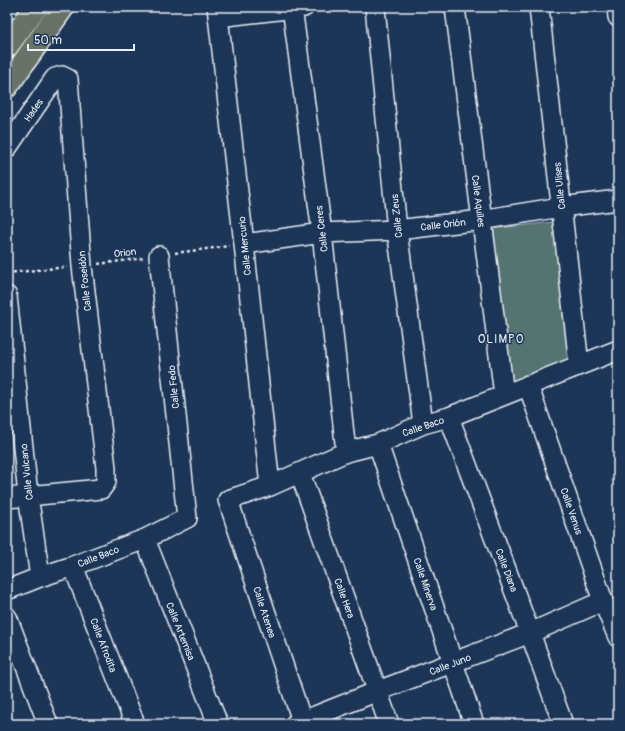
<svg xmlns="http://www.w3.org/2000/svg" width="625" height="731" font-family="Pangolin,sans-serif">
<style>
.park{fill:#557371;stroke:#9eb2b4}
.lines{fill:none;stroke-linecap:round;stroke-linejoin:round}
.minor-casing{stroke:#e8f1f8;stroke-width:22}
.major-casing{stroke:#e8f1f8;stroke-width:25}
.path{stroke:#e8f1f8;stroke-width:2.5;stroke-dasharray:3 3;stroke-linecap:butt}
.minor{stroke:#1d3557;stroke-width:19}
.major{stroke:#697266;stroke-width:22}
.labels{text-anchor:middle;stroke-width:3;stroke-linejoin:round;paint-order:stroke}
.street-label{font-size:10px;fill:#e8f1f8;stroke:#1d3557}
.quarter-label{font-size:12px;letter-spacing:1px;fill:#e8f1f8;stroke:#1d3557}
</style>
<rect width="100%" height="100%" fill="#1d3557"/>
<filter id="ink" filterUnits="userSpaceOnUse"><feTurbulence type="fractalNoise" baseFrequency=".025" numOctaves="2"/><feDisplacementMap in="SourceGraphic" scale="8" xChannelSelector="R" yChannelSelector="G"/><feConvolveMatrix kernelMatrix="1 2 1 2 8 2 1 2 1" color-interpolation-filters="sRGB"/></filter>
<g filter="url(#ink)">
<path class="park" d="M554 222 569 361 507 387 490 229Z"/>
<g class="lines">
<g class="minor-casing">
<path id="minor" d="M217 7 244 244 270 486
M292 7 322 233 346 452
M375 7 397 230 423 424
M455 7 504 395
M539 7 579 365
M617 7 618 17
M7 10 9 7
M218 17 304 7
M7 148 55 78 62 76 68 79 82 266 106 468V482L101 489 7 498
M244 244 322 233 397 230 481 220 561 207 618 200
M7 296 28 495 40 577
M528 385 603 601 618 637
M449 417 530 633 563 724
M378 444 474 724
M300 473 389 724
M145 539 218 724
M73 566 135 724
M7 590 40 577 73 566 145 539 187 518 159 256
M7 617 48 724
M295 724 378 691 530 633 603 601
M303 724 228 500 270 486 346 452 378 444 423 424 449 417 618 350"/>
</g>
<g class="major-casing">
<path id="major" d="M7 46 36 7
M7 86 63 7"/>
</g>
<path class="path" d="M175 253 229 246
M98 264 144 258
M7 273 67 267"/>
<use href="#minor" class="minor"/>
<use href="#major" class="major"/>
</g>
</g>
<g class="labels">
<g class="street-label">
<text transform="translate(33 110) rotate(-56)" y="4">Hades</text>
<text transform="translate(559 186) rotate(-96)" y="4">Calle Ulises</text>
<text transform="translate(479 201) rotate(83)" y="4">Calle Aquiles</text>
<text transform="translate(396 216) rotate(-96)" y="4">Calle Zeus</text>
<text transform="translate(443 224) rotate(-7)" y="4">Calle Orión</text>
<text transform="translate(321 229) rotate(-97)" y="4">Calle Ceres</text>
<text transform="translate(244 246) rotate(-96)" y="4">Calle Mercurio</text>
<text transform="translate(125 252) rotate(-7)" y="4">Orion</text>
<text transform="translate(84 281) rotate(-96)" y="4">Calle Poseidón</text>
<text transform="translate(173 387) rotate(-96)" y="4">Calle Fedo</text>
<text transform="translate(423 426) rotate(-19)" y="4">Calle Baco</text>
<text transform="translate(26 472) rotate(-96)" y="4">Calle Vulcano</text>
<text transform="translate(572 511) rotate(71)" y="4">Calle Venus</text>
<text transform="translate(98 556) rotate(-21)" y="4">Calle Baco</text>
<text transform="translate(507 570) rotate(69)" y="4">Calle Diana</text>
<text transform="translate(426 584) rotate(71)" y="4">Calle Minerva</text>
<text transform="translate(345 598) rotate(70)" y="4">Calle Hera</text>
<text transform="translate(265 612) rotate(72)" y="4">Calle Atenea</text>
<text transform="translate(181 631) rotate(68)" y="4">Calle Artemisa</text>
<text transform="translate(104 645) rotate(69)" y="4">Calle Afrodita</text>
<text transform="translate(450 664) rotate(-21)" y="4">Calle Juno</text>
</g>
<g class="quarter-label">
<text x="501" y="343">OLIMPO</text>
</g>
</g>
<rect width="625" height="731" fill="none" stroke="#1d3557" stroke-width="24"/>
<rect x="12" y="12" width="601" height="707" fill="none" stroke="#e8f1f8" stroke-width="1.5" filter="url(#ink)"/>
<path d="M28 44v6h106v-6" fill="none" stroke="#e8f1f8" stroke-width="2"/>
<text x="34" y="44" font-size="12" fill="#e8f1f8" stroke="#1d3557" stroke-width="3" paint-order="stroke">50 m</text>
</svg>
